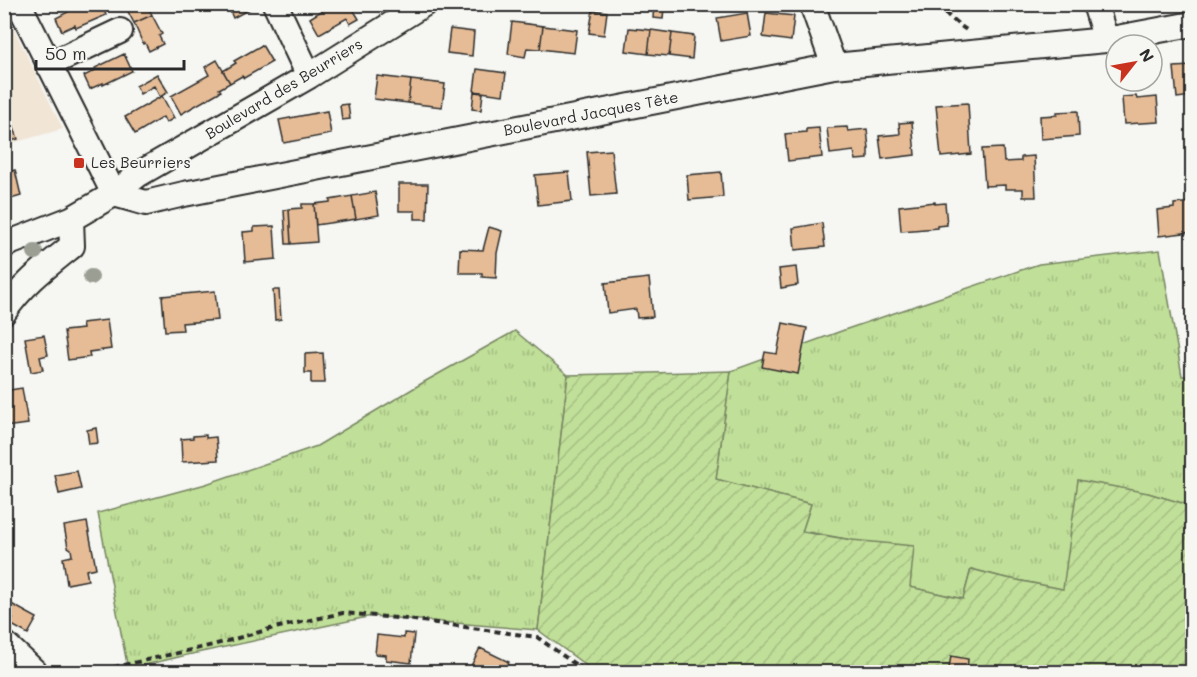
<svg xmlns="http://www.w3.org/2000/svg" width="1197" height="677" font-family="Mali,sans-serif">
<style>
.built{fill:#f1e5d6}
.grass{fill:url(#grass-tufts);stroke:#768562;stroke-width:1.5}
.garden{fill:url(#garden-furrows);stroke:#768562;stroke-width:1.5}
.building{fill:#e6bc96;stroke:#2b2b2b;stroke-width:1.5}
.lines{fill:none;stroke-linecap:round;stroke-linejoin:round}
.minor-casing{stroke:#2b2b2b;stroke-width:28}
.path{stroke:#2b2b2b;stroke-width:4;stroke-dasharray:6 4.5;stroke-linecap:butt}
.minor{stroke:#f6f6f2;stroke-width:24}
.tree{fill:#9b9f93}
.poi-dot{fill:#c8321e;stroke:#f6f6f2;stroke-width:2}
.labels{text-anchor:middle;stroke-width:4.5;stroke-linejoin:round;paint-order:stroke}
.street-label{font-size:15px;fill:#2b2b2b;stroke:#f6f6f2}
.poi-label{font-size:15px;fill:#2b2b2b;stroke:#f6f6f2;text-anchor:start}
</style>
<defs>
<pattern id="grass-tufts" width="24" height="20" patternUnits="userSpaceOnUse" patternTransform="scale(1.5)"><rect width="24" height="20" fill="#c0df98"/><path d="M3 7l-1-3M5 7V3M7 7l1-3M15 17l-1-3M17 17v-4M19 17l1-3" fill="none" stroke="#a5c083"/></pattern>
<pattern id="garden-furrows" width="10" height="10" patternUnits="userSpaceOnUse" patternTransform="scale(1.5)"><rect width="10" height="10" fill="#c0df98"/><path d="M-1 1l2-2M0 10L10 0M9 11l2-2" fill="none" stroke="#a5c083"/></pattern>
</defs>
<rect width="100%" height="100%" fill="#f6f6f2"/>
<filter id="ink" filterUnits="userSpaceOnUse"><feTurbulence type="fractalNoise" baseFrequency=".0167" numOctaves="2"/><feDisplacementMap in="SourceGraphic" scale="12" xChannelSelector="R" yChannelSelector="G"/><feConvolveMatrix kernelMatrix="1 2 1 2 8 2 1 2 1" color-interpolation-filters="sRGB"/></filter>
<g filter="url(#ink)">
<path class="built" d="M4 9 63 129 5 145H4Z"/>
<path class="grass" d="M1160 250 1182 376H1192V506L1148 493 1063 590 1002 577 971 569 963 599 910 587 852 540 802 531 811 504 716 479 731 371 847 329 1039 264Z
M515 331 568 375 538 630 372 616 187 655 128 669 98 513 206 484 317 446 424 382Z"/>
<path class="garden" d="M731 371 716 479 811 504 802 532 852 540 914 546 910 587 963 599 971 569 1002 577 1063 589 1078 480 1148 493 1192 506V672H595L538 630 568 375Z"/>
<path class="building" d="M79 4H101L106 15 76 28 75 25 62 31 56 18 68 12 67 10Z
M124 4H147L152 15 134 23Z
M227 4H248L250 9 233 18Z
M332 4H350L359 19 350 24 347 18 319 34 310 18Z
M654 5 664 7 663 19 653 18Z
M593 10 607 12 604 35 589 33Z
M747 13 751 36 721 41 717 18Z
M766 13 794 16 791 41 763 37Z
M152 15 162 34 159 36 163 44 149 51 145 43 143 44 134 23Z
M512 22 543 26 540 49 527 48 525 57 508 54Z
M543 26 577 30 574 53 540 49Z
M629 28 651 30 648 54 626 51Z
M450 29 474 32 472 56 447 53Z
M651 30 672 33 669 56 648 54Z
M672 33 694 36 692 59 669 56Z
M262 45 272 62 244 78 242 76 230 83 223 71 236 63 234 61Z
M124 54 132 71 103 85V83L90 89 84 76 96 70 95 68Z
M217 60 230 83 219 89 221 91 181 114 171 96 209 75 205 67Z
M1192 66V96L1177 98 1174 67Z
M477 69 506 73 503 95 474 91Z
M157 74 168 92 160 97 154 86 140 94 136 86Z
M377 76 411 80 408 103 374 99Z
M411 80 445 84 442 107 408 103Z
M474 92 483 93 481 110 472 109Z
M162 96 174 118 166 123 163 117 135 134 125 117Z
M1136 96 1137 99 1157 97 1159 122 1124 124 1122 97Z
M4 97 18 139 4 143Z
M968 103 971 154 941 157 936 105Z
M348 104 350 119 342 120 340 105Z
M327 111 331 134 284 143 279 120Z
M1078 111 1079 136 1041 139 1040 116 1057 115V112Z
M912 122 915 155 882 159 879 136 900 134 899 123Z
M847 127 848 131 867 129 869 149H868V159L856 160 854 151 830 154 827 128Z
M819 128 822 157 788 161 785 134 806 132V129Z
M1003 148 1004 162 1021 161V157L1034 156 1036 197H1023V189H1005V185L985 186 982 149Z
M611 150 616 194 591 196 587 152Z
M15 170 21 196 4 201V173Z
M569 172 572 201 538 205 535 175Z
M721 172 723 197 689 200 687 175Z
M399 184H428L427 219H415V211H399Z
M375 192 379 215 356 219 352 196Z
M352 196 356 219 316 225 314 204 330 202V200Z
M935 202V204L945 203 947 225 937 226V228L901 231 899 206Z
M1192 202V232L1159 236 1157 210 1174 208V204Z
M302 204H314L317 242 291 244 289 209 302 208Z
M289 209 291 244H286L284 210Z
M822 223 825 247 795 250 793 228Z
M274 226 276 259 245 262 243 232 254 231V227Z
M489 227 502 231 497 253 496 278 482 277V273H459L460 249 483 250Z
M796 267 798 285 781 288 779 269Z
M649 278 653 317 637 318 636 309 608 313 605 283Z
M273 290H279L281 319 275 320Z
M215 291 218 320 182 323 183 330 165 331 162 296Z
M107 320 111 349 89 352 90 357 68 360 64 331 83 329 82 323Z
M783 323 807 328 798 374 762 367 765 352 777 354Z
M44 335 48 355 40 357 43 370 31 372 25 338Z
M323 353 325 383H311V373H305V354Z
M22 388 28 424 4 427V391Z
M96 428 98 443 89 444 87 430Z
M206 435V438L216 437 218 460 182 462 181 439 193 438V436Z
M77 471 81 489 59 494 55 475Z
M87 522 96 568 86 570 88 580 67 584 63 558 72 556 71 549 68 547 64 526Z
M4 600 37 618 28 634 10 624 13 619 4 614Z
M404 633 414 634 411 663 386 660V655L375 654 377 635 404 638Z
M480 648 509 662 504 672H468Z
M951 656 968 659 967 671 949 668Z"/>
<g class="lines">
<g class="minor-casing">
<path id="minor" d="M19 4 114 194 139 174 309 76 424 4
M275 4 309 76
M812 4 834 66
M1095 4 1106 40
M48 65 120 31
M4 245 71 219 114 194 146 203 184 194 834 66 1106 40 1192 24
M4 312C22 285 47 266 72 246L71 219
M4 643 35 672"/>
</g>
<path class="path" d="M939 4C946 16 958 24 968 31
M93 672 213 645 270 629 343 613 407 619 537 637 586 672"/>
<use href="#minor" class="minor"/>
</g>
<g class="tree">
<circle cx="35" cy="252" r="8"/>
<circle cx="91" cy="277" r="8"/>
</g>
</g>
<rect class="poi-dot" x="73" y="157" width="12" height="12" rx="3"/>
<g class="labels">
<g class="street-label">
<text transform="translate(284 89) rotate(-31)" y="5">Boulevard des Beurriers</text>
<text transform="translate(591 114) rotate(-11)" y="5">Boulevard Jacques Tête</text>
</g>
<g class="poi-label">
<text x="91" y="168">Les Beurriers</text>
</g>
</g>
<rect width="1197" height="677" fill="none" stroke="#f6f6f2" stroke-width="24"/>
<rect x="12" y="12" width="1173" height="653" fill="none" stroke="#2b2b2b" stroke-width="2" filter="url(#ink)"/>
<g transform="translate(1134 63) rotate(59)"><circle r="28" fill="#f6f6f2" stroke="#a5a5a2" stroke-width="1.5"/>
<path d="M0-4.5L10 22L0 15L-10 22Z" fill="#c8321e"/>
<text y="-9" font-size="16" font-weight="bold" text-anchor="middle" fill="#2b2b2b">N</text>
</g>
<path d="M36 60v9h148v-9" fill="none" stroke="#2b2b2b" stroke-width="3"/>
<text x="45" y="60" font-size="18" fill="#2b2b2b" stroke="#f6f6f2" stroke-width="4.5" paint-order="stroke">50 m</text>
</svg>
